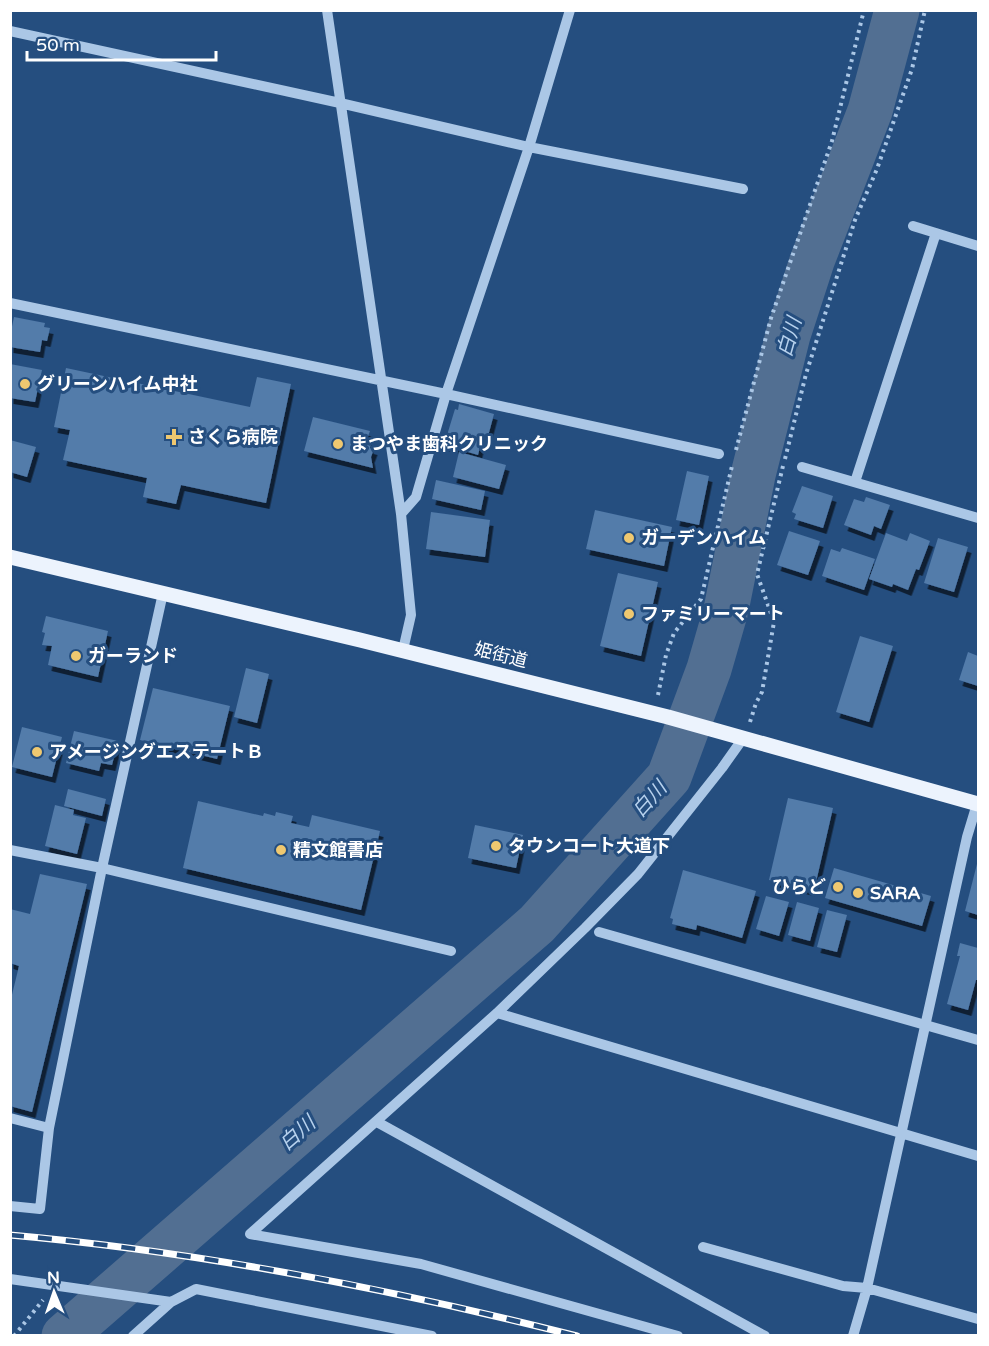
<svg xmlns="http://www.w3.org/2000/svg" width="989" height="1346" font-family="'Varela Round','Noto Sans JP',sans-serif">
<style>
.lines{fill:none;stroke-linecap:round;stroke-linejoin:round}
.river{stroke:#526f92;stroke-width:45}
.building{fill:#527baa;filter:url(#shadow)}
.path{stroke:#abc7e6;stroke-width:4;stroke-dasharray:3 4.5;stroke-linecap:butt}
.minor{stroke:#abc7e6;stroke-width:10}
.major{stroke:#ecf3fd;stroke-width:15}
.rail-casing{stroke:#fff;stroke-width:7}
.rail{stroke:#254e7f;stroke-width:4.5;stroke-dasharray:14;stroke-linecap:butt}
.poi-dot{fill:#efc870;stroke:#254e7f;stroke-width:2}
.labels{text-anchor:middle;stroke-width:6;stroke-linejoin:round;paint-order:stroke}
.poi-label{font-size:18px;font-weight:bold;fill:#fff;stroke:#254e7f;text-anchor:start}
.street-label{font-size:18px;fill:#fff;stroke:#254e7f}
.water-label{font-size:20px;font-style:italic;fill:#b7d1ed;stroke:#254e7f}
</style>
<defs>
<filter id="shadow"><feDropShadow dx="3.5" dy="6" stdDeviation="0" flood-color="#0009"/></filter>
</defs>
<rect width="100%" height="100%" fill="#254e7f"/>
<g class="lines">
<path class="river" d="M64 1336 537 924 669 777 709 669 726 610 753 475 788 335 812 261 870 111 897 10"/>
</g>
<path class="building" d="M14 317 45 323 44 327 50 328 47 341 42 340 40 352 10 347V336Z
M10 364 42 370 35 402 10 398Z
M66 368 250 407 257 377 291 384 266 503 181 485 176 504 143 497 147 478 63 460 70 430 54 427Z
M459 404 494 414 487 440 482 439 478 455 444 445 455 409 458 410Z
M313 417 370 431 367 439 372 440 370 448 374 449 371 457 373 468 304 451Z
M10 440 36 447 27 477 10 472Z
M459 452 506 465 499 489 453 477Z
M687 471 709 476 699 525 676 520Z
M436 480 485 491 481 510 432 499Z
M802 486 833 496 823 528 794 519 796 514 792 512Z
M866 497 890 505 881 529 874 526 871 535 844 525 854 499 864 502Z
M595 510 672 527 664 566 586 549Z
M431 512 490 520 485 557 426 549Z
M789 531 820 541 808 575 777 565Z
M886 533 907 541 910 533 930 541 919 570 916 569 908 590 893 584 892 587 869 579Z
M938 538 968 547 954 592 924 583Z
M842 548 875 559 864 590 822 576 831 549 840 552Z
M618 573 658 582 641 656 600 646Z
M46 616 108 631 98 677 48 665 52 646 42 645 45 633 42 632Z
M860 636 893 646 869 722 836 712Z
M968 652 978 656V686L959 680Z
M246 668 269 674 257 723 234 717Z
M153 688 230 706 217 759 140 740Z
M22 727 62 737 52 777 12 767Z
M74 731 118 741 112 765 101 763 99 771 66 763Z
M68 789 106 799 102 816 64 806Z
M788 798 833 808 814 891 769 880Z
M198 801 263 816 264 813 275 816 276 812 293 816 291 823 309 827 312 815 380 831 361 910 183 868Z
M55 805 74 810 73 815 86 818 77 854 45 846Z
M475 825 523 835 516 868 468 858Z
M978 860V915L965 911Z
M834 868 931 896 922 926 825 898Z
M683 870 756 891 742 938 697 925 696 930 672 924 673 919 670 918Z
M40 874 87 884 32 1112 10 1106V1003L19 966 10 963V909L30 914Z
M766 896 789 902 779 936 756 929Z
M797 902 819 908 810 941 788 935Z
M827 910 847 915 837 952 817 947Z
M960 943 978 948V980H976L968 1010 947 1004 960 956H957Z"/>
<g class="lines">
<path class="path" d="M736 450 771 318 832 141 864 10
M785 459 806 374 855 220 877 169 912 69 925 10
M658 695 666 655 674 633 701 599 732 466
M750 722 756 703 762 692 774 622 757 574 783 466
M14 1336 43 1300"/>
<path class="minor" d="M327 10 401 514 411 615 403 650
M10 31 340 103 529 147 743 189
M913 226 978 246
M10 303 446 394 719 454
M802 467 978 518
M855 482 936 233
M401 514 416 497 446 394 529 147 570 10
M10 850 102 868 451 951
M599 932 978 1040
M497 1013 978 1156
M10 1118 49 1128
M377 1122 765 1336
M10 1206 40 1209 49 1128 102 868 163 593
M250 1234 497 1013 585 928 638 874 722 768 744 737
M250 1234 421 1264 678 1336
M703 1247 843 1286 867 1288 978 1319
M10 1279 171 1302
M133 1336 171 1302 196 1289 432 1336
M853 1336 867 1288 967 837 977 804"/>
<path class="major" d="M10 557 360 640 668 717 978 804"/>
<g class="rail-casing">
<path id="rail" d="M10 1235C202 1252 391 1289 577 1336"/>
</g>
<use href="#rail" class="rail"/>
</g>
<g class="poi-dot">
<circle cx="25" cy="384" r="6"/>
<path d="M171 428h6v6h6v6h-6v6h-6v-6h-6v-6h6z"/>
<circle cx="338" cy="444" r="6"/>
<circle cx="629" cy="538" r="6"/>
<circle cx="629" cy="614" r="6"/>
<circle cx="76" cy="656" r="6"/>
<circle cx="37" cy="752" r="6"/>
<circle cx="496" cy="846" r="6"/>
<circle cx="281" cy="850" r="6"/>
<circle cx="838" cy="887" r="6"/>
<circle cx="858" cy="893" r="6"/>
</g>
<g class="labels">
<g class="poi-label">
<text x="37" y="390">グリーンハイム中社</text>
<text x="188" y="443">さくら病院</text>
<text x="350" y="450">まつやま歯科クリニック</text>
<text x="641" y="544">ガーデンハイム</text>
<text x="641" y="620">ファミリーマート</text>
<text x="88" y="662">ガーランド</text>
<text x="49" y="758">アメージングエステートＢ</text>
<text x="508" y="852">タウンコート大道下</text>
<text x="293" y="856">精文館書店</text>
<text x="826" y="893" text-anchor="end">ひらど</text>
<text x="870" y="899">SARA</text>
</g>
<g class="street-label">
<text transform="translate(501 655) rotate(14)" y="6">姫街道</text>
</g>
<g class="water-label">
<text transform="translate(789 337) rotate(-74)" y="7">白川</text>
<text transform="translate(649 799) rotate(-48)" y="7">白川</text>
<text transform="translate(297 1133) rotate(-41)" y="7">白川</text>
</g>
</g>
<rect width="989" height="1346" fill="none" stroke="#ffffff" stroke-width="24"/>
<g transform="translate(54 1292) rotate(358)" stroke="#254e7f" stroke-width="4.5" paint-order="stroke">
<path d="M0-4.5L10 22L0 15L-10 22Z" fill="#ffffff"/>
<text y="-9" font-size="16" font-weight="bold" text-anchor="middle" fill="#ffffff">N</text>
</g>
<path d="M27 51v9h189v-9" fill="none" stroke="#ffffff" stroke-width="3"/>
<text x="36" y="51" font-size="18" fill="#ffffff" stroke="#254e7f" stroke-width="4.5" paint-order="stroke">50 m</text>
</svg>
